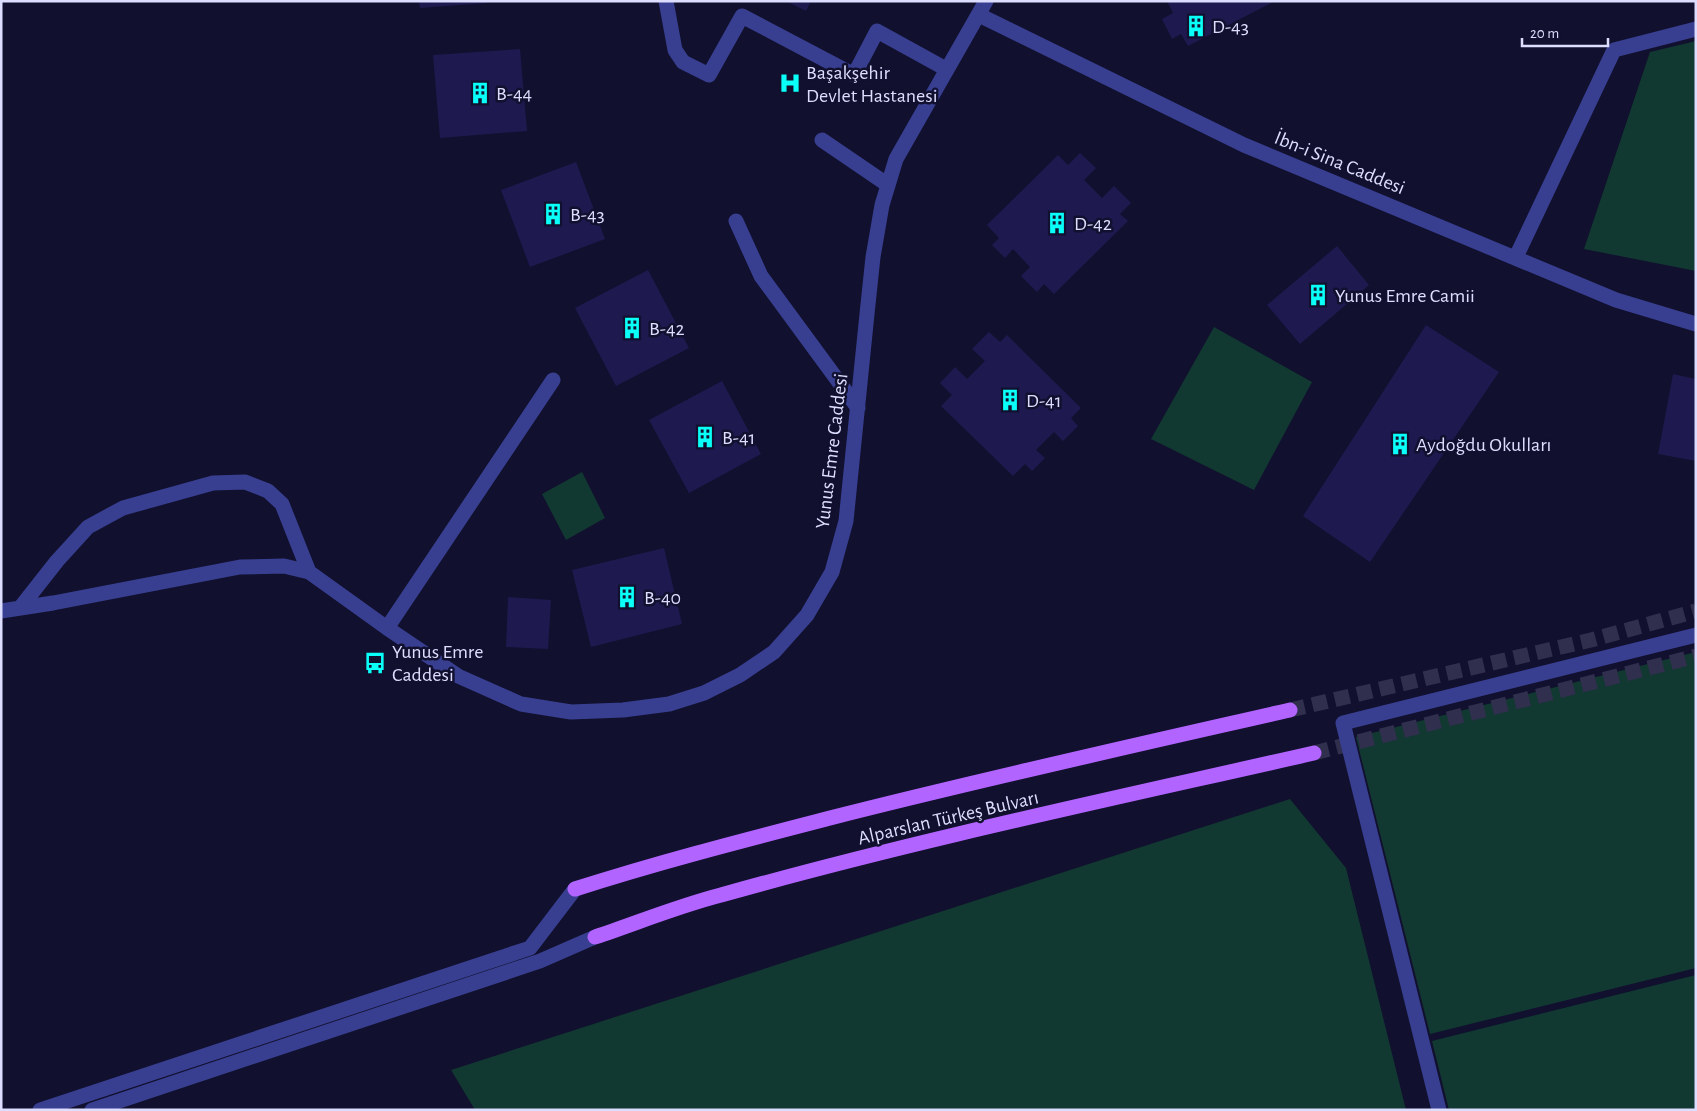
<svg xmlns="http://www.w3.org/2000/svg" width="1697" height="1111" font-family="'Alegreya Sans',sans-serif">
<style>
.green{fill:#123832}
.building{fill:#1e1a50}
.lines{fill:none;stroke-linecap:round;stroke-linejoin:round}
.major-tunnel{stroke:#302f4d;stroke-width:15;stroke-dasharray:15 8;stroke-linecap:butt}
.minor{stroke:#383f90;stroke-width:15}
.major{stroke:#b164ff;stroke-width:15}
.labels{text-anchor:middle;stroke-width:5;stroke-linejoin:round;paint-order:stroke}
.poi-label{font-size:20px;fill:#ddf;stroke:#11102e;text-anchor:start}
.street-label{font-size:20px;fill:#ddf;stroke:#11102e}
</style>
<rect width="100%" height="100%" fill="#11102e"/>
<path class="green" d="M1696 41V271L1584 249 1650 52Z
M1214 327 1312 382 1254 490 1151 439Z
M582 472 605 518 566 540 542 494Z
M1696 652V968L1430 1034 1356 737Z
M1290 799 1346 868 1406 1110H475L451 1070Z
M1696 975V1110H1449L1432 1041Z"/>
<path class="building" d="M419 1H486V3L420 8Z
M786 1H811L806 11Z
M1167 1H1275L1188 46 1181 34 1172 39 1162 19 1173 13Z
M520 49 527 131 440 138 433 55Z
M1080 153 1096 168 1084 180 1102 198 1114 186 1131 203 1120 214 1128 221 1054 294 1044 284 1037 292 1021 276 1030 267 1013 249 1005 258 992 245 999 238 987 225 1058 155 1068 165Z
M576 162 605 239 530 267 501 190Z
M1337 246 1369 285 1300 344 1267 305Z
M648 270 689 348 616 386 575 308Z
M1426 325 1499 372 1370 562 1303 516Z
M989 332 1000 342 1007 335 1081 408 1071 418 1078 426 1063 441 1054 432 1036 450 1045 458 1032 471 1025 464 1013 476 941 406 952 395 940 383 955 367 967 379 985 361 972 349Z
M1673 374 1696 379V461L1658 454Z
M722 381 761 454 689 493 649 420Z
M664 548 682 624 591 647 572 570Z
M508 597 551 600 548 649 506 647Z"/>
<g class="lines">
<path class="major-tunnel" d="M1290 710 1591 640 1696 611
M1314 753 1696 656"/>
<path class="minor" d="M666 1 675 50 683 62 709 75 742 16 854 75 877 31 946 69
M979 15 1244 145 1616 300 1696 324
M822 140 888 185
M736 221 761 276 858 408
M1516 257 1614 50 1696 29
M20 608 57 561 88 527 123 508 213 483 245 482 268 491 282 504 309 572
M1 611 53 603 240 567 284 566 309 572 387 628 458 676 521 704 571 712 623 710 669 704 704 693 740 675 774 652 807 615 832 572 846 521 867 314 873 257 882 205 896 159 986 1
M387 628 553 380
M40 1110 530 948 575 889
M92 1110 540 961 595 937
M1439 1110 1343 723 1696 635"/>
<path class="major" d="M575 889C659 862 745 840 830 818 983 779 1136 745 1290 710
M595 937C637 923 678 906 721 895 916 840 1116 798 1314 753"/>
</g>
<defs>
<g id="building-bare" transform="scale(1.725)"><path d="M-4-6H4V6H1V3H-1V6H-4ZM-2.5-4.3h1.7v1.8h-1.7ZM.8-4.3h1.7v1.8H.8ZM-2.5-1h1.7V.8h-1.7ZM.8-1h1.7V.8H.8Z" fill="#09fff8" stroke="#11102e" stroke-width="2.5" paint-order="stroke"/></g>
<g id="hospital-bare" transform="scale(1.725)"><path d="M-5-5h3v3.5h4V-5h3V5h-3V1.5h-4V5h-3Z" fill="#09fff8" stroke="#11102e" stroke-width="2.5" paint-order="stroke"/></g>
<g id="bus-bare" transform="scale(1.725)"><path d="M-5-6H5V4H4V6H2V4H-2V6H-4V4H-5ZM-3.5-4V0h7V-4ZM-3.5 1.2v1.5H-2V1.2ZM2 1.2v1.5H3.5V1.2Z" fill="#09fff8" stroke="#11102e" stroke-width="2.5" paint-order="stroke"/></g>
</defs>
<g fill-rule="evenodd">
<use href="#building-bare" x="1196" y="26"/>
<use href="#hospital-bare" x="790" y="83"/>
<use href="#building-bare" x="480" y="93"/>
<use href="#building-bare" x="553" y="214"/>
<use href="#building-bare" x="1057" y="223"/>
<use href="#building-bare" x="1318" y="295"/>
<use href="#building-bare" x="632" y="328"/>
<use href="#building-bare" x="1010" y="400"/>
<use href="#building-bare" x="705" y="437"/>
<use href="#building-bare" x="1400" y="444"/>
<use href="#building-bare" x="627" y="597"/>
<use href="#bus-bare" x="375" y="663"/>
</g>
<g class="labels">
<g class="poi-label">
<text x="1212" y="33">D-43</text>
<text x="806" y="79">Başakşehir<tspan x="806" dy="23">Devlet Hastanesi</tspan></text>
<text x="496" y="100">B-44</text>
<text x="570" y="221">B-43</text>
<text x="1074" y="230">D-42</text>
<text x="1335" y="302">Yunus Emre Camii</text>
<text x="649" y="335">B-42</text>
<text x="1026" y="407">D-41</text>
<text x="722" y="444">B-41</text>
<text x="1416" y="451">Aydoğdu Okulları</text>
<text x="644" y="604">B-40</text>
<text x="392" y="658">Yunus Emre<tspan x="392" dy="23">Caddesi</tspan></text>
</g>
<g class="street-label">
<text transform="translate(1340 162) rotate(22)" y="7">İbn-i Sina Caddesi</text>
<text transform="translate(831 451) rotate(-83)" y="7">Yunus Emre Caddesi</text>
<text transform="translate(948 817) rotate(-13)" y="7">Alparslan Türkeş Bulvarı</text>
</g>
</g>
<rect width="1697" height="1111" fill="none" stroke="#ddddff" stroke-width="5"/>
<path d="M1522 38v8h86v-8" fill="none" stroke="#ddddff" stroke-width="2.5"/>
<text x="1530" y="38" font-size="15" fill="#ddddff" stroke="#11102e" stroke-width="4" paint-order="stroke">20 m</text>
</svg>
